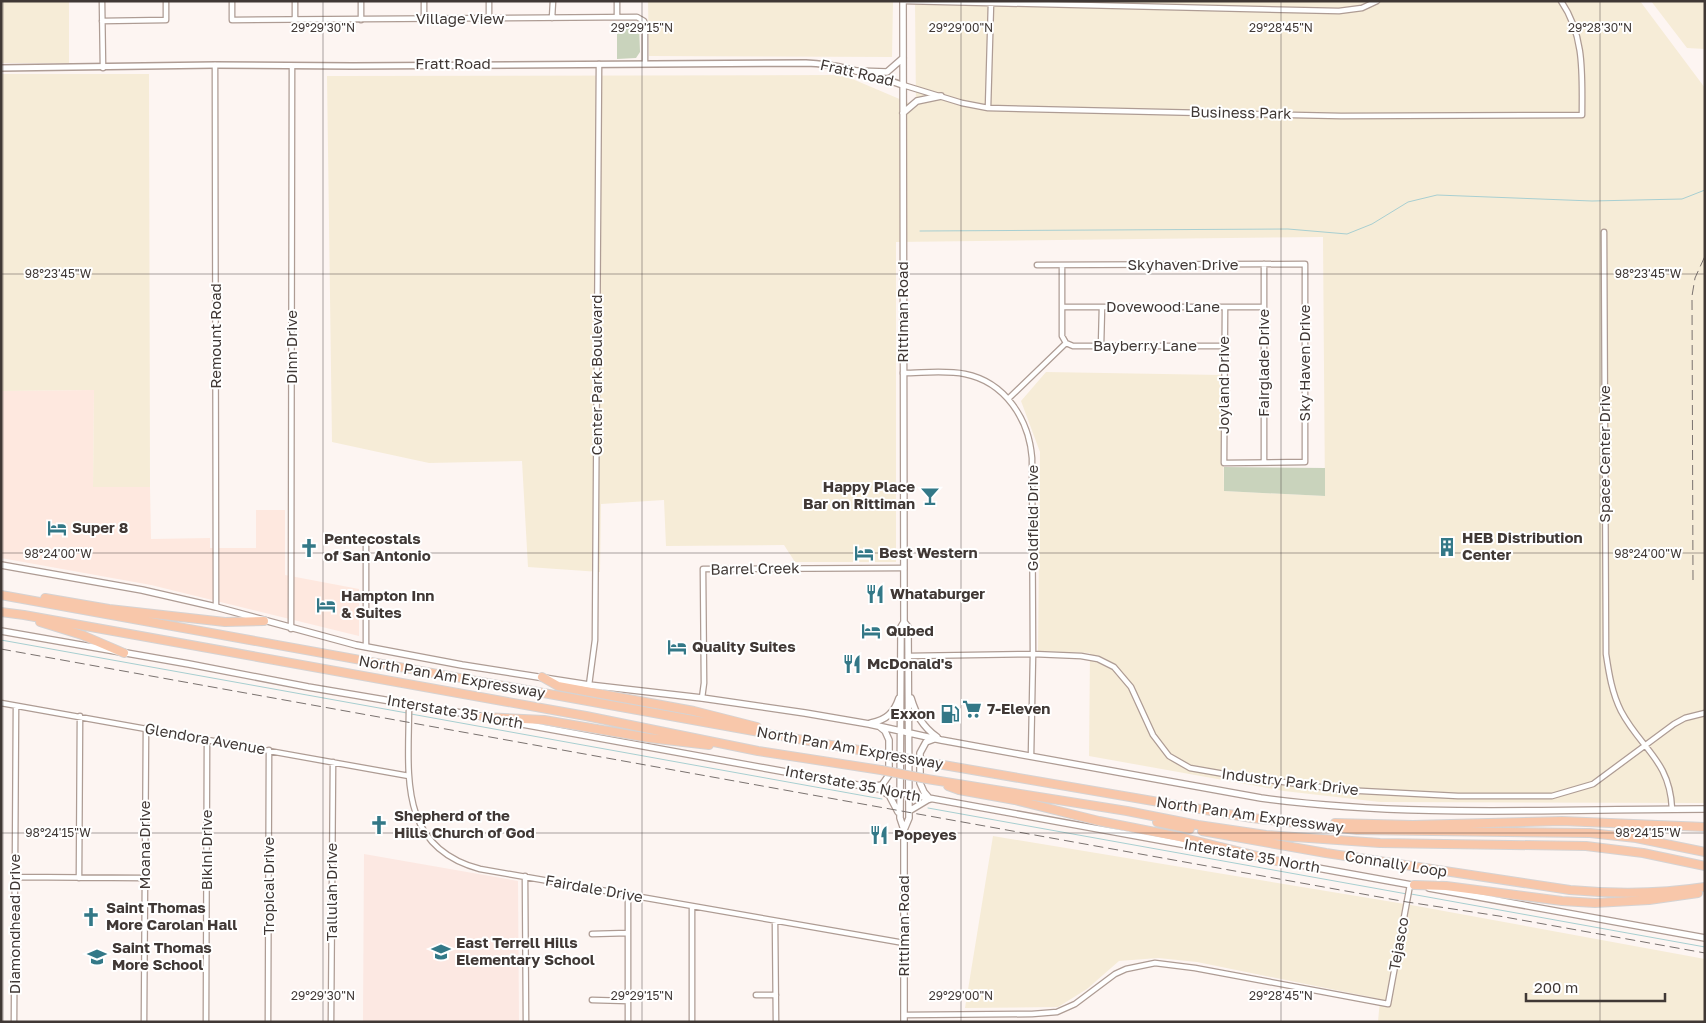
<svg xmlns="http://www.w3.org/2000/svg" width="1706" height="1023" font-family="'Golos Text',sans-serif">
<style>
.built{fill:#fee8df}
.industrial{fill:#f6ecd7}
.education{fill:#fce8e2}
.green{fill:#c9d3bc}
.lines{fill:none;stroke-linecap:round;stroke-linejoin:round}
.stream{stroke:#a8cfd1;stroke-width:1}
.minor-casing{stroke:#ae9c94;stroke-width:7}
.tertiary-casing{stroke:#ae9c94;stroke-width:8}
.secondary-casing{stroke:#ae9c94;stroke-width:8}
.motorway-casing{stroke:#d5d3d3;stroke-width:10}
.minor{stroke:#fff;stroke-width:4.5}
.tertiary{stroke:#fff;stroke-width:5}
.secondary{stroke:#fff;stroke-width:5.5}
.motorway{stroke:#f8c7aa;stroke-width:8}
.rail{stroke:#7a726f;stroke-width:1;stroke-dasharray:10 5;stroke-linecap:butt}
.motorway-bridge-casing{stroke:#d5d3d3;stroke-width:10;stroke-linecap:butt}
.motorway-bridge{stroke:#f8c7aa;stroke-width:8}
.ticks{fill:none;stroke:#403835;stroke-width:1;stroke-opacity:0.45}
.labels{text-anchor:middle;stroke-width:4;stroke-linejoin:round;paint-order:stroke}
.street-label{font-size:15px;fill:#403835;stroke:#fff}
.poi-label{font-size:15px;font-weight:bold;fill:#403835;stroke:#fff;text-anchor:start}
.ticks-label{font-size:12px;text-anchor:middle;fill:#403835;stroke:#fff;stroke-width:4;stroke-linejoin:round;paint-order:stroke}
</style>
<rect width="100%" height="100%" fill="#fdf5f2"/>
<path class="built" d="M94 390 93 487H150L151 539 210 538V548H256V510H285V575L359 589V636L151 585 1 558V391Z"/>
<path class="industrial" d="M1 1H69V63H1Z
M648 1H893L892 57 649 56Z
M915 1H1640L1705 88V803L1380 802 1284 791 1089 756 1090 653 1038 651 1040 452 1021 401 1046 372 1222 375 1224 491 1325 496 1323 237 896 242V562H795L784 545 666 546 664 500 601 504 600 572 528 567 522 461 429 463 332 442 327 76 843 75 916 106Z
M1651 1H1705V49L1687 48Z
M2 74H149L150 487H93L94 390 1 391Z
M993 836 1411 905 1705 959V1022H1378L1380 999 1197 962 1158 958 1119 961 1087 989 1058 1007 965 1008Z"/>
<path class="education" d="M364 854 518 881 519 1022H363Z"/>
<path class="green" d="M617 23 639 24 640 52 636 58 617 59Z
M1224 467 1325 468V496L1224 491Z"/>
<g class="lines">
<path class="stream" d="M920 231 1288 229 1347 234 1372 224 1408 202 1437 195 1592 201 1682 199 1705 190
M1 640 407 713
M411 714 882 799
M928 808 1407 894
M1411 894 1705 947"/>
<g class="minor-casing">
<path id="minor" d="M102 1 103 68
M232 1V20L637 17 644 21 645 26V63
M361 1V20
M489 1V19
M617 1V17
M903 1 1339 11 1362 8 1377 1
M552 18 553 1
M424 19V1
M295 20V1
M102 21 166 20V1
M215 65 216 607
M903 85 962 103 988 108 1341 116 1582 115C1582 75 1585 36 1561 1
M988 108 991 3
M1604 232 1606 654C1609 674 1612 693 1621 711 1641 749 1670 760 1672 809
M1037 265 1305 264V462L1224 463 1225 307
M1062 265V336L1066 343
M1062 307H1264
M1066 343 1073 346H1225
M1101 346 1102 307
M903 373C923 373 945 370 965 374 1005 382 1029 419 1032 458L1033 654 1031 756
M1008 399 1066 343
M1264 462V264
M366 545V647
M291 629 292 66
M908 656 1033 654 1081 656 1098 659 1114 667 1131 687 1153 735 1169 756 1190 768 1230 775 1343 790 1458 796H1552L1593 784 1674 724 1685 718 1705 713
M589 685 595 640 599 64
M702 698 704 683 703 569 904 568
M1 703 409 776
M409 704C409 772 396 847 480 869L904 943
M525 876 526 1022
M15 877 144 878
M79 878 80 716
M692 907V1022
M775 921 776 1022
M592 934 628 933
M756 995H776
M592 1000 628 1001
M904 1015 1032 1014 1057 1012 1075 1004 1115 974 1126 969 1155 963 1195 968 1388 1004 1410 885
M14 1022 16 706
M144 1022 146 728
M206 1022 207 739
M268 1022 269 750
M331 1022 333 762
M628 1022V895"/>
</g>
<g class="tertiary-casing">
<path id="tertiary" d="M1 68 215 65 353 66 806 63C840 64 871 75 903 85"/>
</g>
<g class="secondary-casing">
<path id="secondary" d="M903 1 904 622 908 627 909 818 904 830V1022
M856 71 887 72 903 58
M903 113 917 101 941 96
M1 565 142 590 216 607 356 645 462 665 589 685 702 698 805 713 869 724 941 740 1261 798C1408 818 1557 809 1705 809
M904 622 901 627 900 818 904 830
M1 631 189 664 308 687 485 717
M911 698C916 715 923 727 937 737
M506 721C746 765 986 808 1225 852
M871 723C886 720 894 713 899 698
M875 786 882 785 889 775V740L885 731 880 727
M882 791 889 795 898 812
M930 799 924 792 920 783V753L926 742 934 739
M909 811 929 799
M1279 861 1417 886
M1429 888 1705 938"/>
</g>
<g class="motorway-casing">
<path id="motorway" d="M1 595 881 754
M45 598 109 609 225 622 264 621
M1 612 24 615 586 716 758 751 881 770
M40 622 82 635 124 653
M542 677 558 686 694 711 757 727
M483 717 544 720 649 738 709 745
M926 762 1252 818 1357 830 1590 833 1636 838 1705 852
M927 779 1127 811 1198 825 1266 835 1380 843 1586 846 1643 853 1705 866
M948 786 959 790 1015 800 1099 821 1180 837 1281 862
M1157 822 1190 829
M1335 823 1413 825 1562 821 1705 827
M1202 831 1326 853 1570 890C1615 894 1660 894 1705 887
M1414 885 1446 886 1562 901 1595 903 1649 900 1698 893"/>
</g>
<use href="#minor" class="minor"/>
<use href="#tertiary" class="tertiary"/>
<use href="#secondary" class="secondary"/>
<use href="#motorway" class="motorway"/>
<path class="rail" d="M1693 580 1692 296 1695 278 1705 256
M1 649 1407 902 1499 916 1705 953"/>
<g class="motorway-bridge-casing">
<path id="motorway-bridge" d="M881 754 926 762
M881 770 927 779"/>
</g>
<use href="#motorway-bridge" class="motorway-bridge"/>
</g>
<path class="ticks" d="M3 1V1022M323 1V1022M642 1V1022M961 1V1022M1281 1V1022M1600 1V1022M1 274H1705M1 553H1705M1 833H1705"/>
<defs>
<g id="bar-bare" transform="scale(1.5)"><path d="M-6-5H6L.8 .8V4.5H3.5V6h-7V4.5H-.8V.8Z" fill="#337887" stroke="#fff" stroke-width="2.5" paint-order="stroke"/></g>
<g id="hotel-bare" transform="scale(1.5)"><path d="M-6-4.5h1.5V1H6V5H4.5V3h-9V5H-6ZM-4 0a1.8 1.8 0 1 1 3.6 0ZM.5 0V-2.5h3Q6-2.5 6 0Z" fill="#337887" stroke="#fff" stroke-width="2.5" paint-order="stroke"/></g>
<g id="building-bare" transform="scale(1.5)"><path d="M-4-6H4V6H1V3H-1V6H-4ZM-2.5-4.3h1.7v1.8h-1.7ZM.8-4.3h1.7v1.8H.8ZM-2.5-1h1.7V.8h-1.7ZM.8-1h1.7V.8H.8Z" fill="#337887" stroke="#fff" stroke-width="2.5" paint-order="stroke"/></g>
<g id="church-bare" transform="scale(1.5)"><path d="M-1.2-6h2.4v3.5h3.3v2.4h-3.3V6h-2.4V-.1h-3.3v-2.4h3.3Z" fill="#337887" stroke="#fff" stroke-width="2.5" paint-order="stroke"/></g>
<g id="restaurant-bare" transform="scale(1.5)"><path d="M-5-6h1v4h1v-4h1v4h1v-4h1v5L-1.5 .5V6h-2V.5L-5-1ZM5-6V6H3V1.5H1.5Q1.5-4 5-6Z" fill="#337887" stroke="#fff" stroke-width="2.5" paint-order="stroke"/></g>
<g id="supermarket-bare" transform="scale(1.5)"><path d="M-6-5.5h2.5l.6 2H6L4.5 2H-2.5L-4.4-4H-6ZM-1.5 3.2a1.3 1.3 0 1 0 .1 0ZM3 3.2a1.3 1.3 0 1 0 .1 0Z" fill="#337887" stroke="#fff" stroke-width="2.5" paint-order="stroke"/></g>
<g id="fuel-bare" transform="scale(1.5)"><path d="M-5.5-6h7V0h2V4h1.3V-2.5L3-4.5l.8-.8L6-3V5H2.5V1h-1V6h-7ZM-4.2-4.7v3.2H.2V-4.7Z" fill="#337887" stroke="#fff" stroke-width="2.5" paint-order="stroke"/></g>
<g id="school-bare" transform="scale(1.5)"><path d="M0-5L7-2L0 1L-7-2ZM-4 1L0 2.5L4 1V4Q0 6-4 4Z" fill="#337887" stroke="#fff" stroke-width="2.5" paint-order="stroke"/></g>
</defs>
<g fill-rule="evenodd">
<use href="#bar-bare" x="930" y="496"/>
<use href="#hotel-bare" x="57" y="528"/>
<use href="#building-bare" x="1447" y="547"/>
<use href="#church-bare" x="309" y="548"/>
<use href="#hotel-bare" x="864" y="553"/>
<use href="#restaurant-bare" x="875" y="594"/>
<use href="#hotel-bare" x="326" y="605"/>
<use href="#hotel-bare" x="871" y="631"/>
<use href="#hotel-bare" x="677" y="647"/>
<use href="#restaurant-bare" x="852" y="664"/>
<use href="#supermarket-bare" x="972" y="709"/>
<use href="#fuel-bare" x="950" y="714"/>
<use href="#church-bare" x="379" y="825"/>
<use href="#restaurant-bare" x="879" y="835"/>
<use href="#church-bare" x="91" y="917"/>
<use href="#school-bare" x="441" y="952"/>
<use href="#school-bare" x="97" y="957"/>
</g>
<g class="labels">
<g class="street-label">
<text x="460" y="24">Village View</text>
<text x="453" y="69">Fratt Road</text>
<text transform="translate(857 73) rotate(13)" y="5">Fratt Road</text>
<text transform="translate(1241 113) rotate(1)" y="5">Business Park</text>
<text x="1183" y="270">Skyhaven Drive</text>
<text x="1163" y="312">Dovewood Lane</text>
<text transform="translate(903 312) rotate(-90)" y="5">Rittiman Road</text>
<text transform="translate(216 336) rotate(-90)" y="5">Remount Road</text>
<text x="1145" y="351">Bayberry Lane</text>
<text transform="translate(292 347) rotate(-90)" y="5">Dinn Drive</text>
<text transform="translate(1264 363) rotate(-90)" y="5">Fairglade Drive</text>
<text transform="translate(1305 363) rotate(-90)" y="5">Sky Haven Drive</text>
<text transform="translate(597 375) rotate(-90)" y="5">Center Park Boulevard</text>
<text transform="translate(1224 385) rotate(-90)" y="5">Joyland Drive</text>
<text transform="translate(1605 454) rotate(-90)" y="5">Space Center Drive</text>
<text transform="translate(1033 518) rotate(-90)" y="5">Goldfield Drive</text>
<text transform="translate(755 569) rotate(-1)" y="5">Barrel Creek</text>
<text transform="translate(452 677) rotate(10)" y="5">North Pan Am Expressway</text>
<text transform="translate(455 712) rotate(10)" y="5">Interstate 35 North</text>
<text transform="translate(205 739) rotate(10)" y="5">Glendora Avenue</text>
<text transform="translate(850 748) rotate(10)" y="5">North Pan Am Expressway</text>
<text transform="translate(1290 782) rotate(7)" y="5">Industry Park Drive</text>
<text transform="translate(853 784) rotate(11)" y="5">Interstate 35 North</text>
<text transform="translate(1250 815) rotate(8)" y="5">North Pan Am Expressway</text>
<text transform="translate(145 845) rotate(-90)" y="5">Moana Drive</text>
<text transform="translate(207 850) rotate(-90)" y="5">Bikini Drive</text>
<text transform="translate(1252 856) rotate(10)" y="5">Interstate 35 North</text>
<text transform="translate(1396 864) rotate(9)" y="5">Connally Loop</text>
<text transform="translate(269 886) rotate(-90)" y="5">Tropical Drive</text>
<text transform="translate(594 889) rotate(10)" y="5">Fairdale Drive</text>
<text transform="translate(332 892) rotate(-90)" y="5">Tallulah Drive</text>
<text transform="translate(15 924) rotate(-90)" y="5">Diamondhead Drive</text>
<text transform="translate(904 926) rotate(-90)" y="5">Rittiman Road</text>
<text transform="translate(1399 944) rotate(-80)" y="5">Tejasco</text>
</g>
<g class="poi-label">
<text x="915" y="492" text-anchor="end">Happy Place<tspan x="915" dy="17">Bar on Rittiman</tspan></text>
<text x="72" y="533">Super 8</text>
<text x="1462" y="543">HEB Distribution<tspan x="1462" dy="17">Center</tspan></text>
<text x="324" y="544">Pentecostals<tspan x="324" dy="17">of San Antonio</tspan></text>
<text x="879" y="558">Best Western</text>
<text x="890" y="599">Whataburger</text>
<text x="341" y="601">Hampton Inn<tspan x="341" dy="17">&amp; Suites</tspan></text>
<text x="886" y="636">Qubed</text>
<text x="692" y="652">Quality Suites</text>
<text x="867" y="669">McDonald's</text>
<text x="987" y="714">7-Eleven</text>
<text x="935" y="719" text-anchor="end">Exxon</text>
<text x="394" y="821">Shepherd of the<tspan x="394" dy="17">Hills Church of God</tspan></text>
<text x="894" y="840">Popeyes</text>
<text x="106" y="913">Saint Thomas<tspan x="106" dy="17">More Carolan Hall</tspan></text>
<text x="456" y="948">East Terrell Hills<tspan x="456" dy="17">Elementary School</tspan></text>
<text x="112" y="953">Saint Thomas<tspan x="112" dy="17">More School</tspan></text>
</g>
</g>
<g class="ticks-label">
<text x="323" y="32">29°29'30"N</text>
<text x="642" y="32">29°29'15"N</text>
<text x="961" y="32">29°29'00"N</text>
<text x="1281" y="32">29°28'45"N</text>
<text x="1600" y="32">29°28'30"N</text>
<text x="1648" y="278">98°23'45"W</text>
<text x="58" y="278">98°23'45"W</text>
<text x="1648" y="558">98°24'00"W</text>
<text x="58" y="558">98°24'00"W</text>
<text x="1648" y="837">98°24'15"W</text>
<text x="58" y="837">98°24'15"W</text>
<text x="323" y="1000">29°29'30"N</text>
<text x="642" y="1000">29°29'15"N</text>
<text x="961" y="1000">29°29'00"N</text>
<text x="1281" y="1000">29°28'45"N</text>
</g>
<rect width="1706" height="1023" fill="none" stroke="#403835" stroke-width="5"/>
<path d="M1526 993v8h139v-8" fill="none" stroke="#403835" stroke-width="2.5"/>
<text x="1534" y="993" font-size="15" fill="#403835" stroke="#ffffff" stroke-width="4" paint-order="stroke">200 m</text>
</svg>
